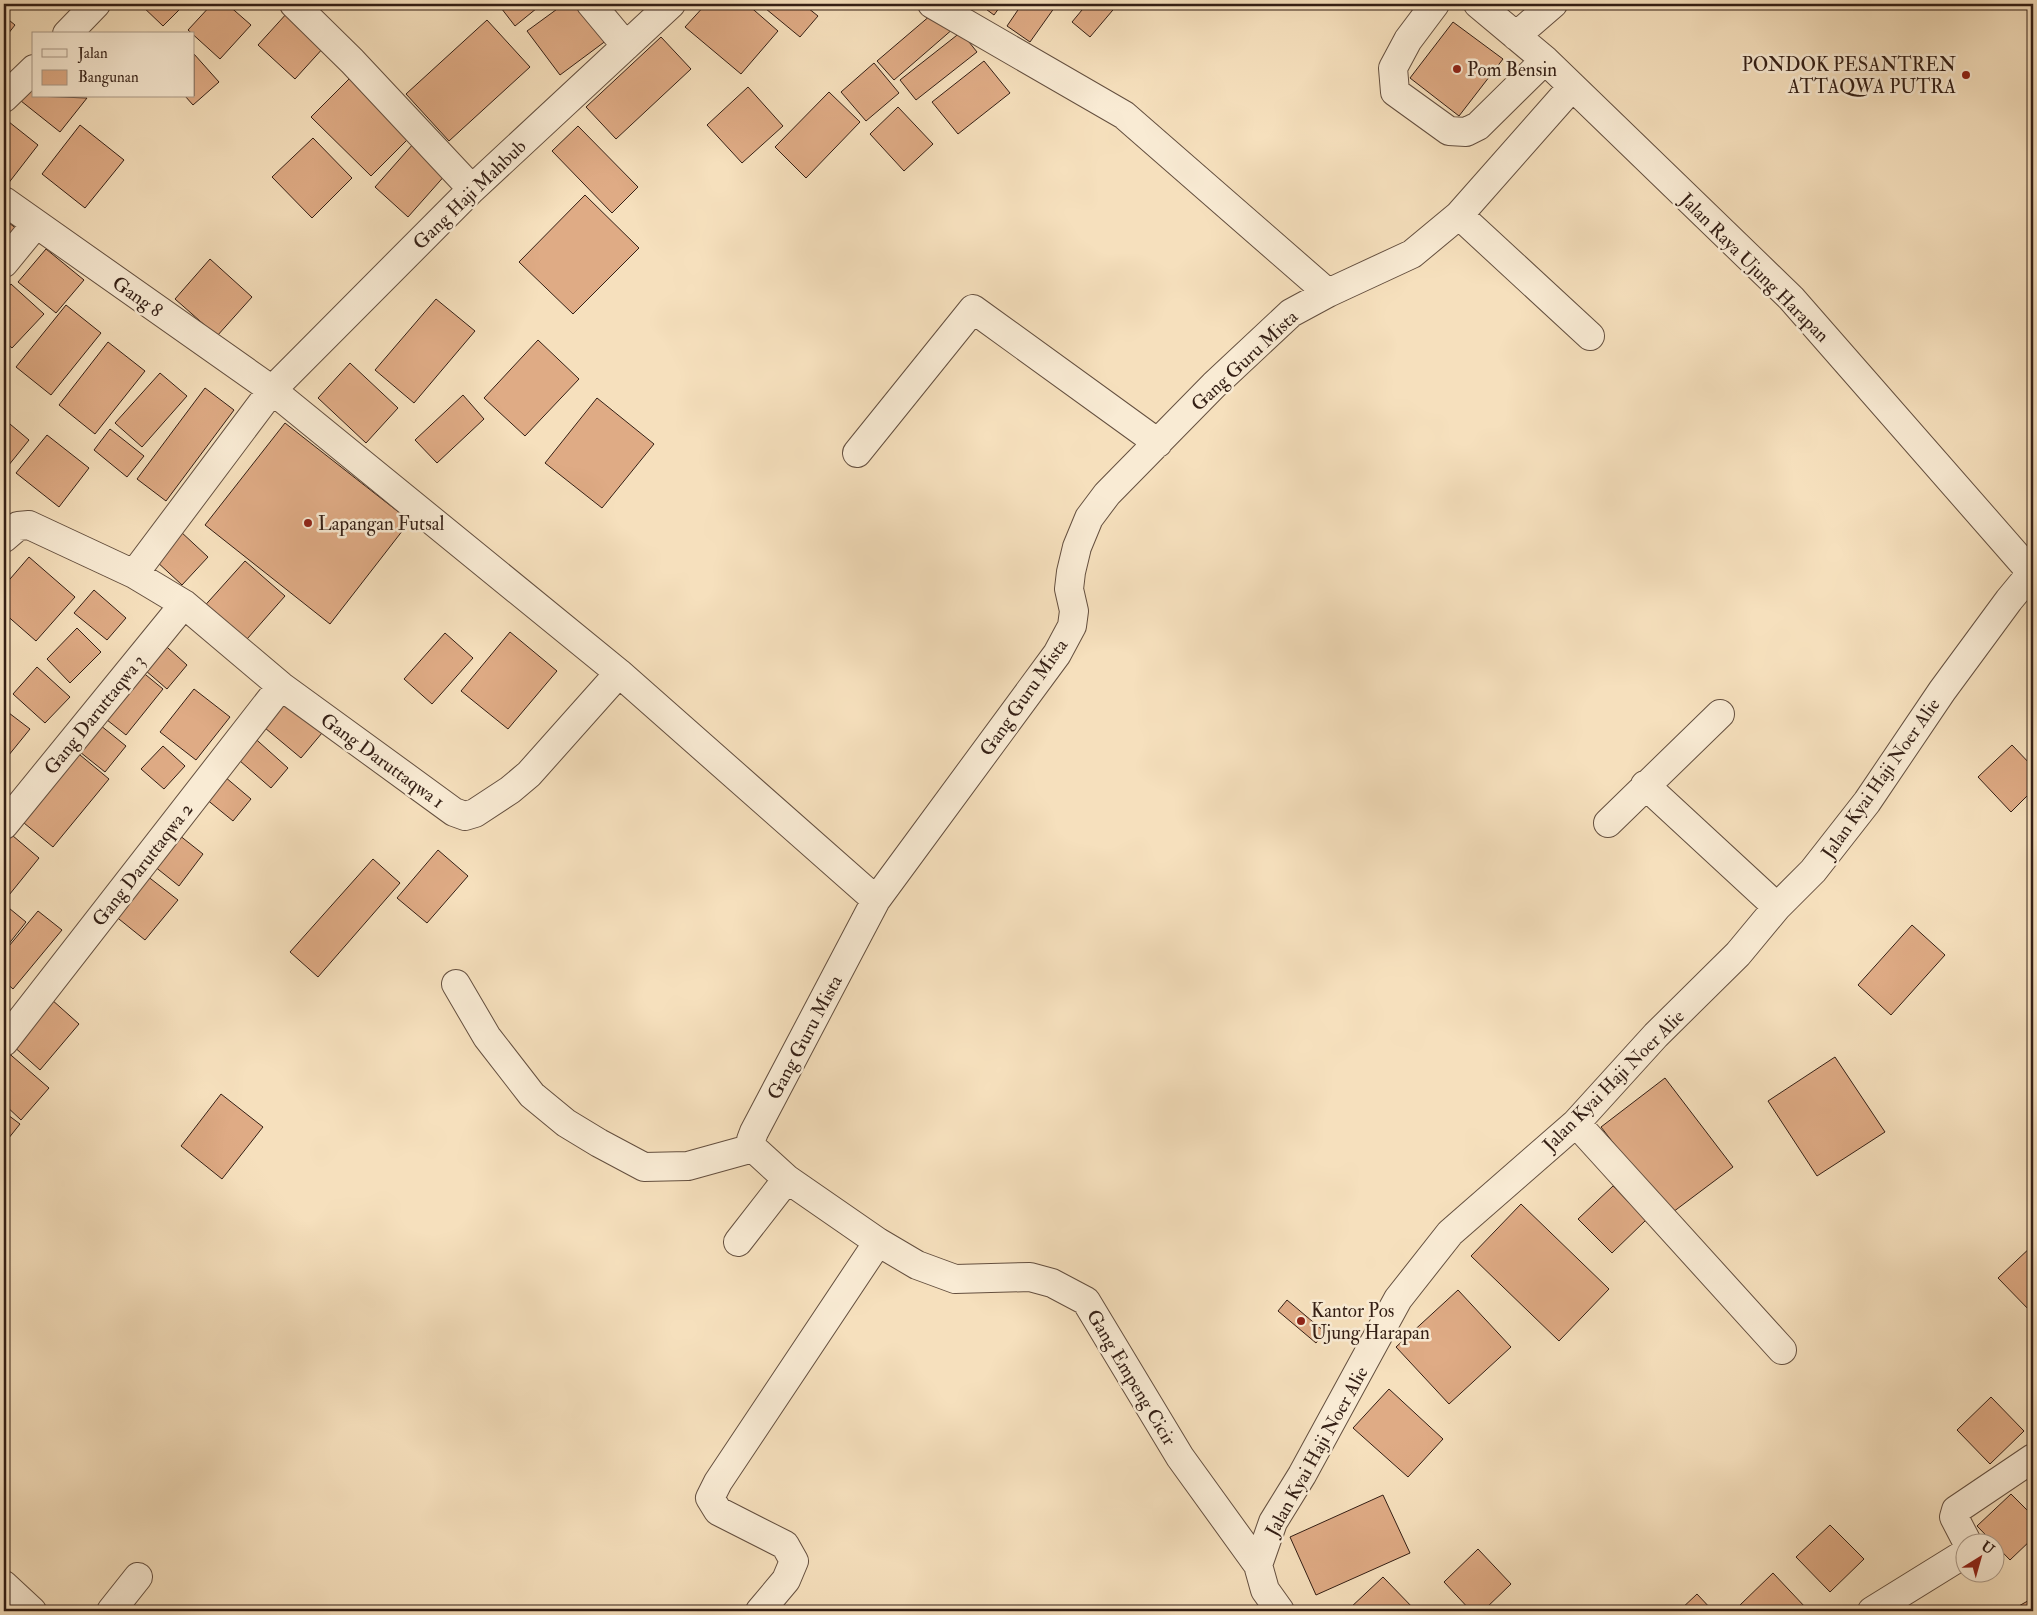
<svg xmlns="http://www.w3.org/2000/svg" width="2037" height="1615" font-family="'IM FELL Double Pica',serif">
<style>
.building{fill:#dfab85;stroke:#341f15}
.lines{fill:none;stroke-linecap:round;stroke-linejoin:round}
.minor-casing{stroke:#644f3f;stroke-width:30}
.minor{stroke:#f9ebd4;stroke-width:28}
.poi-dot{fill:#8f2418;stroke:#f9ebd4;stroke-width:2}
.labels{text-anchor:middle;stroke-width:5;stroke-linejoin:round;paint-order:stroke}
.poi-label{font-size:19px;fill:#341f15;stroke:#f9ebd4;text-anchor:start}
.street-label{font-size:19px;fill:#341f15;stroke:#f9ebd4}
</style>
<rect width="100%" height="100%" fill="#f6e0bd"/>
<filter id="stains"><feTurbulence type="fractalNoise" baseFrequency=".004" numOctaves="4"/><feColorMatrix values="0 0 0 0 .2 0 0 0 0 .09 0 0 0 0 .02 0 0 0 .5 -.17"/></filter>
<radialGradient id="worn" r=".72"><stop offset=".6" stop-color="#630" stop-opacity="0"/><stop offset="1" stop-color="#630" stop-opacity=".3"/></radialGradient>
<path class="building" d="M140 4H185L163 26Z
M212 4H227L251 25 220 59 188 30Z
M498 4H542L515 26Z
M564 4H579L607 40 560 75 527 31Z
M706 4H747L778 31 741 74 685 27Z
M760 4H803L818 16 800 37Z
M979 4H1002L994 15Z
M1022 4H1057L1030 42 1007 26Z
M1087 4H1118L1090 37 1072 22Z
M938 9 954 28 894 80 877 61Z
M288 12 325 46 295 79 258 45Z
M4 16 15 25 4 39Z
M487 20 530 67 449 141 406 94Z
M1453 22 1503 59 1459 116 1410 78Z
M961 32 977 52 916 100 900 80Z
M661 37 691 69 616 139 586 107Z
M194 54 219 82 193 105 185 96H194Z
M984 61 1010 93 958 134 932 102Z
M874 63 899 93 866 121 841 92Z
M34 75V96L87 98 60 132 16 97Z
M353 75 413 134 371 176 311 117Z
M748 87 783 126 742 163 707 125Z
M829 92 860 122 806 178 775 147Z
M898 107 933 144 904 171 870 134Z
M4 118 38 145 4 189Z
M80 125 124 160 85 208 42 174Z
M578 126 638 187 612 213 552 151Z
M313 138 352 178 312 218 272 177Z
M414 143 447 173 408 217 375 187Z
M585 195 639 248 573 314 519 262Z
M4 219 22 233 4 257Z
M46 249 84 280 56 313 18 282Z
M210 259 252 297 217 336 175 299Z
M11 284 44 314 12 348 4 341V292Z
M436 299 475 331 414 403 375 370Z
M66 305 101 333 51 395 16 367Z
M538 340 579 379 525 436 484 398Z
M108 342 145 371 95 434 59 405Z
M350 363 398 408 366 443 318 398Z
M160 373 187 396 142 447 115 423Z
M205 388 234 410 166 501 137 479Z
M463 395 484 419 437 463 415 440Z
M597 398 654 444 602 508 545 463Z
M4 419 29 440 4 471Z
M285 423 410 521 330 624 205 525Z
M110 429 144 456 127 477 94 450Z
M47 435 89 468 59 507 16 473Z
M180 531 208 557 182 585 155 560Z
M29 557 75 597 36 641 4 613V586Z
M245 561 285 596 240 647 200 611Z
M94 590 126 618 107 640 74 613Z
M77 628 101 652 70 683 47 659Z
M510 632 557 671 508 729 461 691Z
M445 633 473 658 432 704 404 679Z
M159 640 187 665 167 689 138 664Z
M135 666 163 689 126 735 97 712Z
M37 667 70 697 45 723 13 694Z
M194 689 230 717 196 760 160 732Z
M280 697 322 733 301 758 259 723Z
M9 713 30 729 4 761V719Z
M95 721 126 746 105 772 75 748Z
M250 734 288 768 271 788 232 754Z
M2012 745 2033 767V790L2011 812 1978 777Z
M163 746 185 766 164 789 141 769Z
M74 750 109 779 53 847 18 818Z
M218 771 251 799 233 821 200 794Z
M6 830 39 858 5 900 4 832Z
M179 835 203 854 179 886 154 866Z
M438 850 468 876 427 923 397 898Z
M373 859 400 883 318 977 290 952Z
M142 872 178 900 145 940 109 911Z
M4 904 26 922 4 950Z
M38 911 62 930 13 989 4 981V952Z
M1912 925 1945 955 1891 1015 1858 985Z
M51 999 79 1024 40 1070 12 1045Z
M5 1050 49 1088 21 1120 4 1104Z
M1835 1057 1885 1132 1817 1176 1768 1101Z
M1665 1078 1733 1167 1669 1215 1601 1127Z
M221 1094 263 1127 222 1179 181 1146Z
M4 1112 20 1124 4 1144Z
M1613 1186 1646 1220 1612 1253 1578 1219Z
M1521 1204 1609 1289 1559 1341 1471 1256Z
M2033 1245V1311L2032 1313 1998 1278Z
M1458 1290 1511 1347 1449 1404 1396 1347Z
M1287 1300 1325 1332 1316 1343 1278 1311Z
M1389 1389 1443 1439 1408 1477 1353 1428Z
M1991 1397 2024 1431 1990 1464 1957 1430Z
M2011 1494 2033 1516V1538L2010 1560 1977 1526Z
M1383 1495 1410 1553 1316 1595 1290 1537Z
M1830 1525 1864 1559 1830 1592 1796 1557Z
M1478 1549 1511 1584 1483 1611H1471L1444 1582Z
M1773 1573 1806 1608 1803 1611H1744L1739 1606Z
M1383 1577 1416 1611H1351L1349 1609Z
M1697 1594 1713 1611H1679Z
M2033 1598V1611H2022L2017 1607Z"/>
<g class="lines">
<g class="minor-casing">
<path id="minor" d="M294 4 352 61 472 189
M591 4 626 46
M932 4 1124 115 1328 293 1412 254 1459 215 1572 87
M1435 4 1408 40 1393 68 1395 92 1449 131 1466 132 1478 126 1545 60
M1478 4 1545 60 1791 298 2031 572
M67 34 96 4
M1516 36 1553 4
M4 98 34 69
M4 201 272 390 619 673 876 900
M1459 215 1590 336
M4 263 36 224
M857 453 973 309 1158 443
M4 538 18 526 29 525 134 574 272 390 472 189 671 4
M134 574 184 604 281 686 454 812 465 816 475 813 510 790 529 774 619 673
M1645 785 1777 907
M1608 823 1720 714
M4 825 184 604
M456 984 487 1037 532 1095 566 1123 599 1143 644 1167 688 1166 753 1148
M4 1042 281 686
M1576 1123 1782 1350
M753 1148 751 1140 754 1132 876 900 1057 654 1072 626 1074 611 1069 589 1071 572 1077 547 1089 518 1107 494 1214 385 1291 313 1328 293
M753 1148 787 1179 878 1242 917 1265 955 1279 1030 1277 1052 1283 1086 1301 1180 1457 1258 1565
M738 1242 787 1179
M1967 1542 1954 1517 1956 1510 2033 1458
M4 1585 32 1611
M111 1611 138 1577
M760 1611 786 1580 794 1561 785 1545 718 1511 710 1498 718 1482 878 1242
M1280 1611 1265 1590 1258 1565 1273 1522 1302 1475 1398 1299 1450 1233 1576 1123 1656 1035 1738 954 1777 907 1813 871 1867 802 1942 691 2009 600 2033 571
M1872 1611 1964 1554"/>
</g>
<use href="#minor" class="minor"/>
</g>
<g class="poi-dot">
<circle cx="1457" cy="69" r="5"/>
<circle cx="1966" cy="75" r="5"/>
<circle cx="308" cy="523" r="5"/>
<circle cx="1301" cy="1321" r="5"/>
</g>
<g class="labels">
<g class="poi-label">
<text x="1956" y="71" text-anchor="end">PONDOK PESANTREN<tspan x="1956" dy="22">ATTAQWA PUTRA</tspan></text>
<text x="1467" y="76">Pom Bensin</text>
<text x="318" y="530">Lapangan Futsal</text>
<text x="1311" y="1317">Kantor Pos<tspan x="1311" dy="22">Ujung Harapan</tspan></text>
</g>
<g class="street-label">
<text transform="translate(469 194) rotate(-44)" y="7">Gang Haji Mahbub</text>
<text transform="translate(1755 267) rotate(45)" y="7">Jalan Raya Ujung Harapan</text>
<text transform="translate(138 296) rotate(35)" y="7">Gang 8</text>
<text transform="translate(1244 360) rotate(-43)" y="7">Gang Guru Mista</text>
<text transform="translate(1023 697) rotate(-55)" y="7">Gang Guru Mista</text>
<text transform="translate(94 714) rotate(-51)" y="7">Gang Daruttaqwa 3</text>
<text transform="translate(383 760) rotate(36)" y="7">Gang Daruttaqwa 1</text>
<text transform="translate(1880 778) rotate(-55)" y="7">Jalan Kyai Haji Noer Alie</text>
<text transform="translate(142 864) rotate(-52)" y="7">Gang Daruttaqwa 2</text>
<text transform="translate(804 1037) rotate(-62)" y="7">Gang Guru Mista</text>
<text transform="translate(1613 1080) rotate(-45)" y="7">Jalan Kyai Haji Noer Alie</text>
<text transform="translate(1132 1377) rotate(59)" y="7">Gang Empeng Cicir</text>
<text transform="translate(1316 1451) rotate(-61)" y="7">Jalan Kyai Haji Noer Alie</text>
</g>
</g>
<rect width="2037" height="1615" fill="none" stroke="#f6e0bd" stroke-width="20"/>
<rect x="5" y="5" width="2027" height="1605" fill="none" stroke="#341f15" stroke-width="2.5"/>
<rect x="10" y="10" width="2017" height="1595" fill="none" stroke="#341f15"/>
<rect x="32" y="32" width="162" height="65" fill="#f9ebd4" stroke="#aa9988"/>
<rect x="42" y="49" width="25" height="8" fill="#f9ebd4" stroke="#aa9988"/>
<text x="78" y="58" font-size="15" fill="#341f15">Jalan</text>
<rect x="42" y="70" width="25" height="15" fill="#dfab85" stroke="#aa9988"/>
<text x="78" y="82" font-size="15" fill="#341f15">Bangunan</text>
<g transform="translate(1980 1558) rotate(37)"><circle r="24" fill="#f9ebd4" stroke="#aa9988"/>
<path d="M0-4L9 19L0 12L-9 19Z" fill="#8f2418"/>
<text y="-8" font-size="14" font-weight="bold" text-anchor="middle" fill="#341f15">U</text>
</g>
<rect width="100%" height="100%" filter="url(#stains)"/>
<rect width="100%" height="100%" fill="url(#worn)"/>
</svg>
